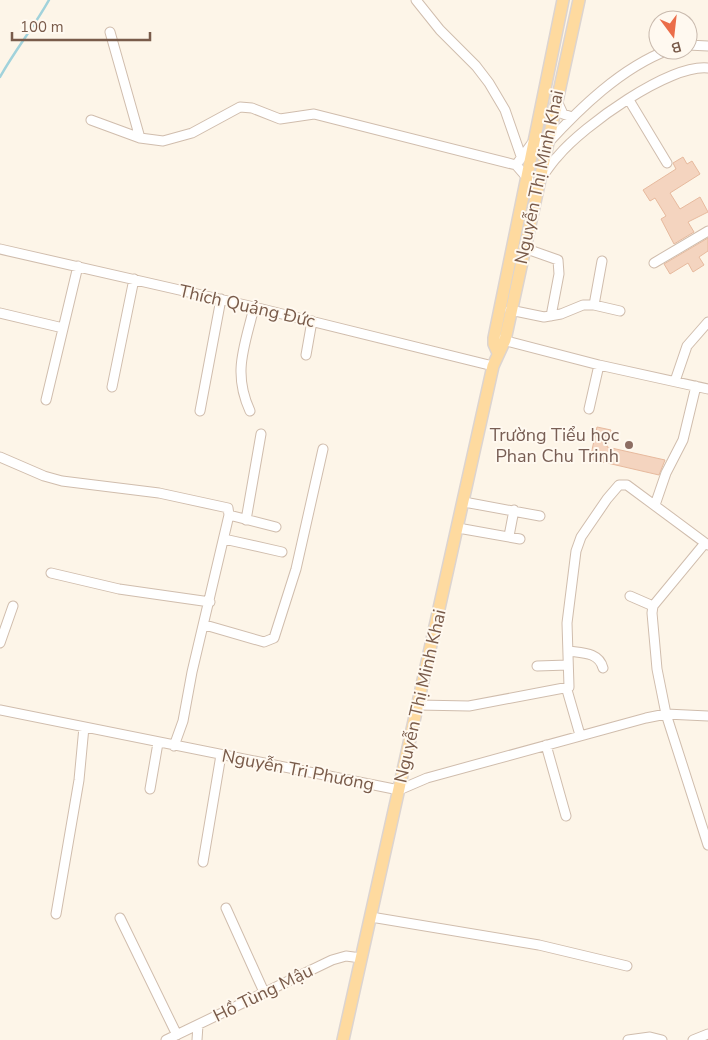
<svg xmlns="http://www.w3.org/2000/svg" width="708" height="1040" font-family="'Nunito Sans',sans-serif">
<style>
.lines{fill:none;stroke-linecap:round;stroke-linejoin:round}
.stream{stroke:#a1d2db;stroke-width:2.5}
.building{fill:#f4d4bf;stroke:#e7ba9e}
.minor-casing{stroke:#d0bdad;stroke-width:11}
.major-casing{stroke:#dcd4d0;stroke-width:14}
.minor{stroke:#fff;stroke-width:9}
.major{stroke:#feda9f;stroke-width:11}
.education-dot{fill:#8d6e63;stroke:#fff9f0;stroke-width:2}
.labels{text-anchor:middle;stroke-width:4;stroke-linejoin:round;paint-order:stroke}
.street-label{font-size:18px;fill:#795b4a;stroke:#fff9f0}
.education-label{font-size:18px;fill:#785e54;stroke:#fff9f0;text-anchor:end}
</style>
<rect width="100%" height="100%" fill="#fdf5e8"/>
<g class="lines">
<path class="stream" d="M0 77C15 50 34 27 49 0"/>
</g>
<path class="building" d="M683 157 687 164 692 161 700 174 670 193 680 209 700 197 708 212 688 222 694 232 674 244 661 219 666 216 655 198 650 201 643 190 676 169 673 163Z
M708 238V251L699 257 704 265 693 272 688 263 670 274 664 264Z
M597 427 611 430 607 447 665 460 659 475 590 459Z"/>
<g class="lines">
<g class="minor-casing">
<path id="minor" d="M416 0 440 30 476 66 489 83 505 110 521 156
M110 32 140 138
M688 45 708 46
M629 100 667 163
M557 101 563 114 572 117
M91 120 140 138 163 141 192 133 240 107 252 108 280 119 314 114 516 165 529 180
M516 165 533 142 547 144C580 108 621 68 668 50
M542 177C547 170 552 162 558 156 583 126 669 64 708 68
M524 248 558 260 559 274 551 316
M0 249 254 307 493 366
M654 263 708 231
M594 305 602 261
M510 310 544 317 561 314 583 305H594L620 311
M0 313 63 328
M499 339 599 365 708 389
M306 355 312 321
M675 381 687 346 708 322
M112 387 134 279
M46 400 78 266
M589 409 599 365
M200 411 221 299
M250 411C232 372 245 346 254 307
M0 457 44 476 62 481 159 493 228 508 229 515 192 672 183 721 174 746
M464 502 540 516
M655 505 666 473 683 440 696 386
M229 515 276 527
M246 520 261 434
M458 528 520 539
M509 536 514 510
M224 539 282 552
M705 543 653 606 652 613 657 669 666 714 708 845
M51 573 119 589 210 602
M630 596 653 606
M205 625 264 642 274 638 296 569 323 449
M0 643 13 606
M568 651C582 653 599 652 603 668
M537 666 568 665
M567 690 580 735
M418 705 469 706 569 687 567 623 576 551 581 537 607 499 619 485H627L708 545
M0 710 399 790 427 778 646 718 666 714 708 716
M546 745 566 816
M150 789 158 743
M203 862 221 755
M226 908 264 992
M56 914 79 780 84 727
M371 917 539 945 627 966
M120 918 177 1035
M166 1040 332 960 346 956 361 958
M197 1040 198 1025
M628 1040 650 1037 662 1040
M693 1040 708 1034"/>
</g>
<g class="major-casing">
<path id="major" d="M498 353 494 344V338L563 0
M343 1040 493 366 505 340 579 0"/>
</g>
<use href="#minor" class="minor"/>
<use href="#major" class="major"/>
</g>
<circle class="education-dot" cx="629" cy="445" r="5"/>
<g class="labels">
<g class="street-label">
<text transform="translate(539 177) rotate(-78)" y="6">Nguyễn Thị Minh Khai</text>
<text transform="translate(247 306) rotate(13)" y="6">Thích Quảng Đức</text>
<text transform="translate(420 696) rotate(-77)" y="6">Nguyễn Thị Minh Khai</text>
<text transform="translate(298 770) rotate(11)" y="6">Nguyễn Tri Phương</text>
<text transform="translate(263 993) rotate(-26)" y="6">Hồ Tùng Mậu</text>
</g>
<g class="education-label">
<text x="619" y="441">Trường Tiểu học<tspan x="619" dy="21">Phan Chu Trinh</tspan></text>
</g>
</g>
<g transform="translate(673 35) rotate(165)"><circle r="24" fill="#fff9f0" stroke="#c9baae"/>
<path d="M0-4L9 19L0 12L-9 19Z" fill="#eb6d49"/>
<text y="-8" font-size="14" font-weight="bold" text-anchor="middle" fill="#795b4a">B</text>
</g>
<path d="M12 32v8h138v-8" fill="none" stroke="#795b4a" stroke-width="2.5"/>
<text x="20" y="32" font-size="15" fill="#795b4a" stroke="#fff9f0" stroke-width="4" paint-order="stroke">100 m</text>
</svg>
